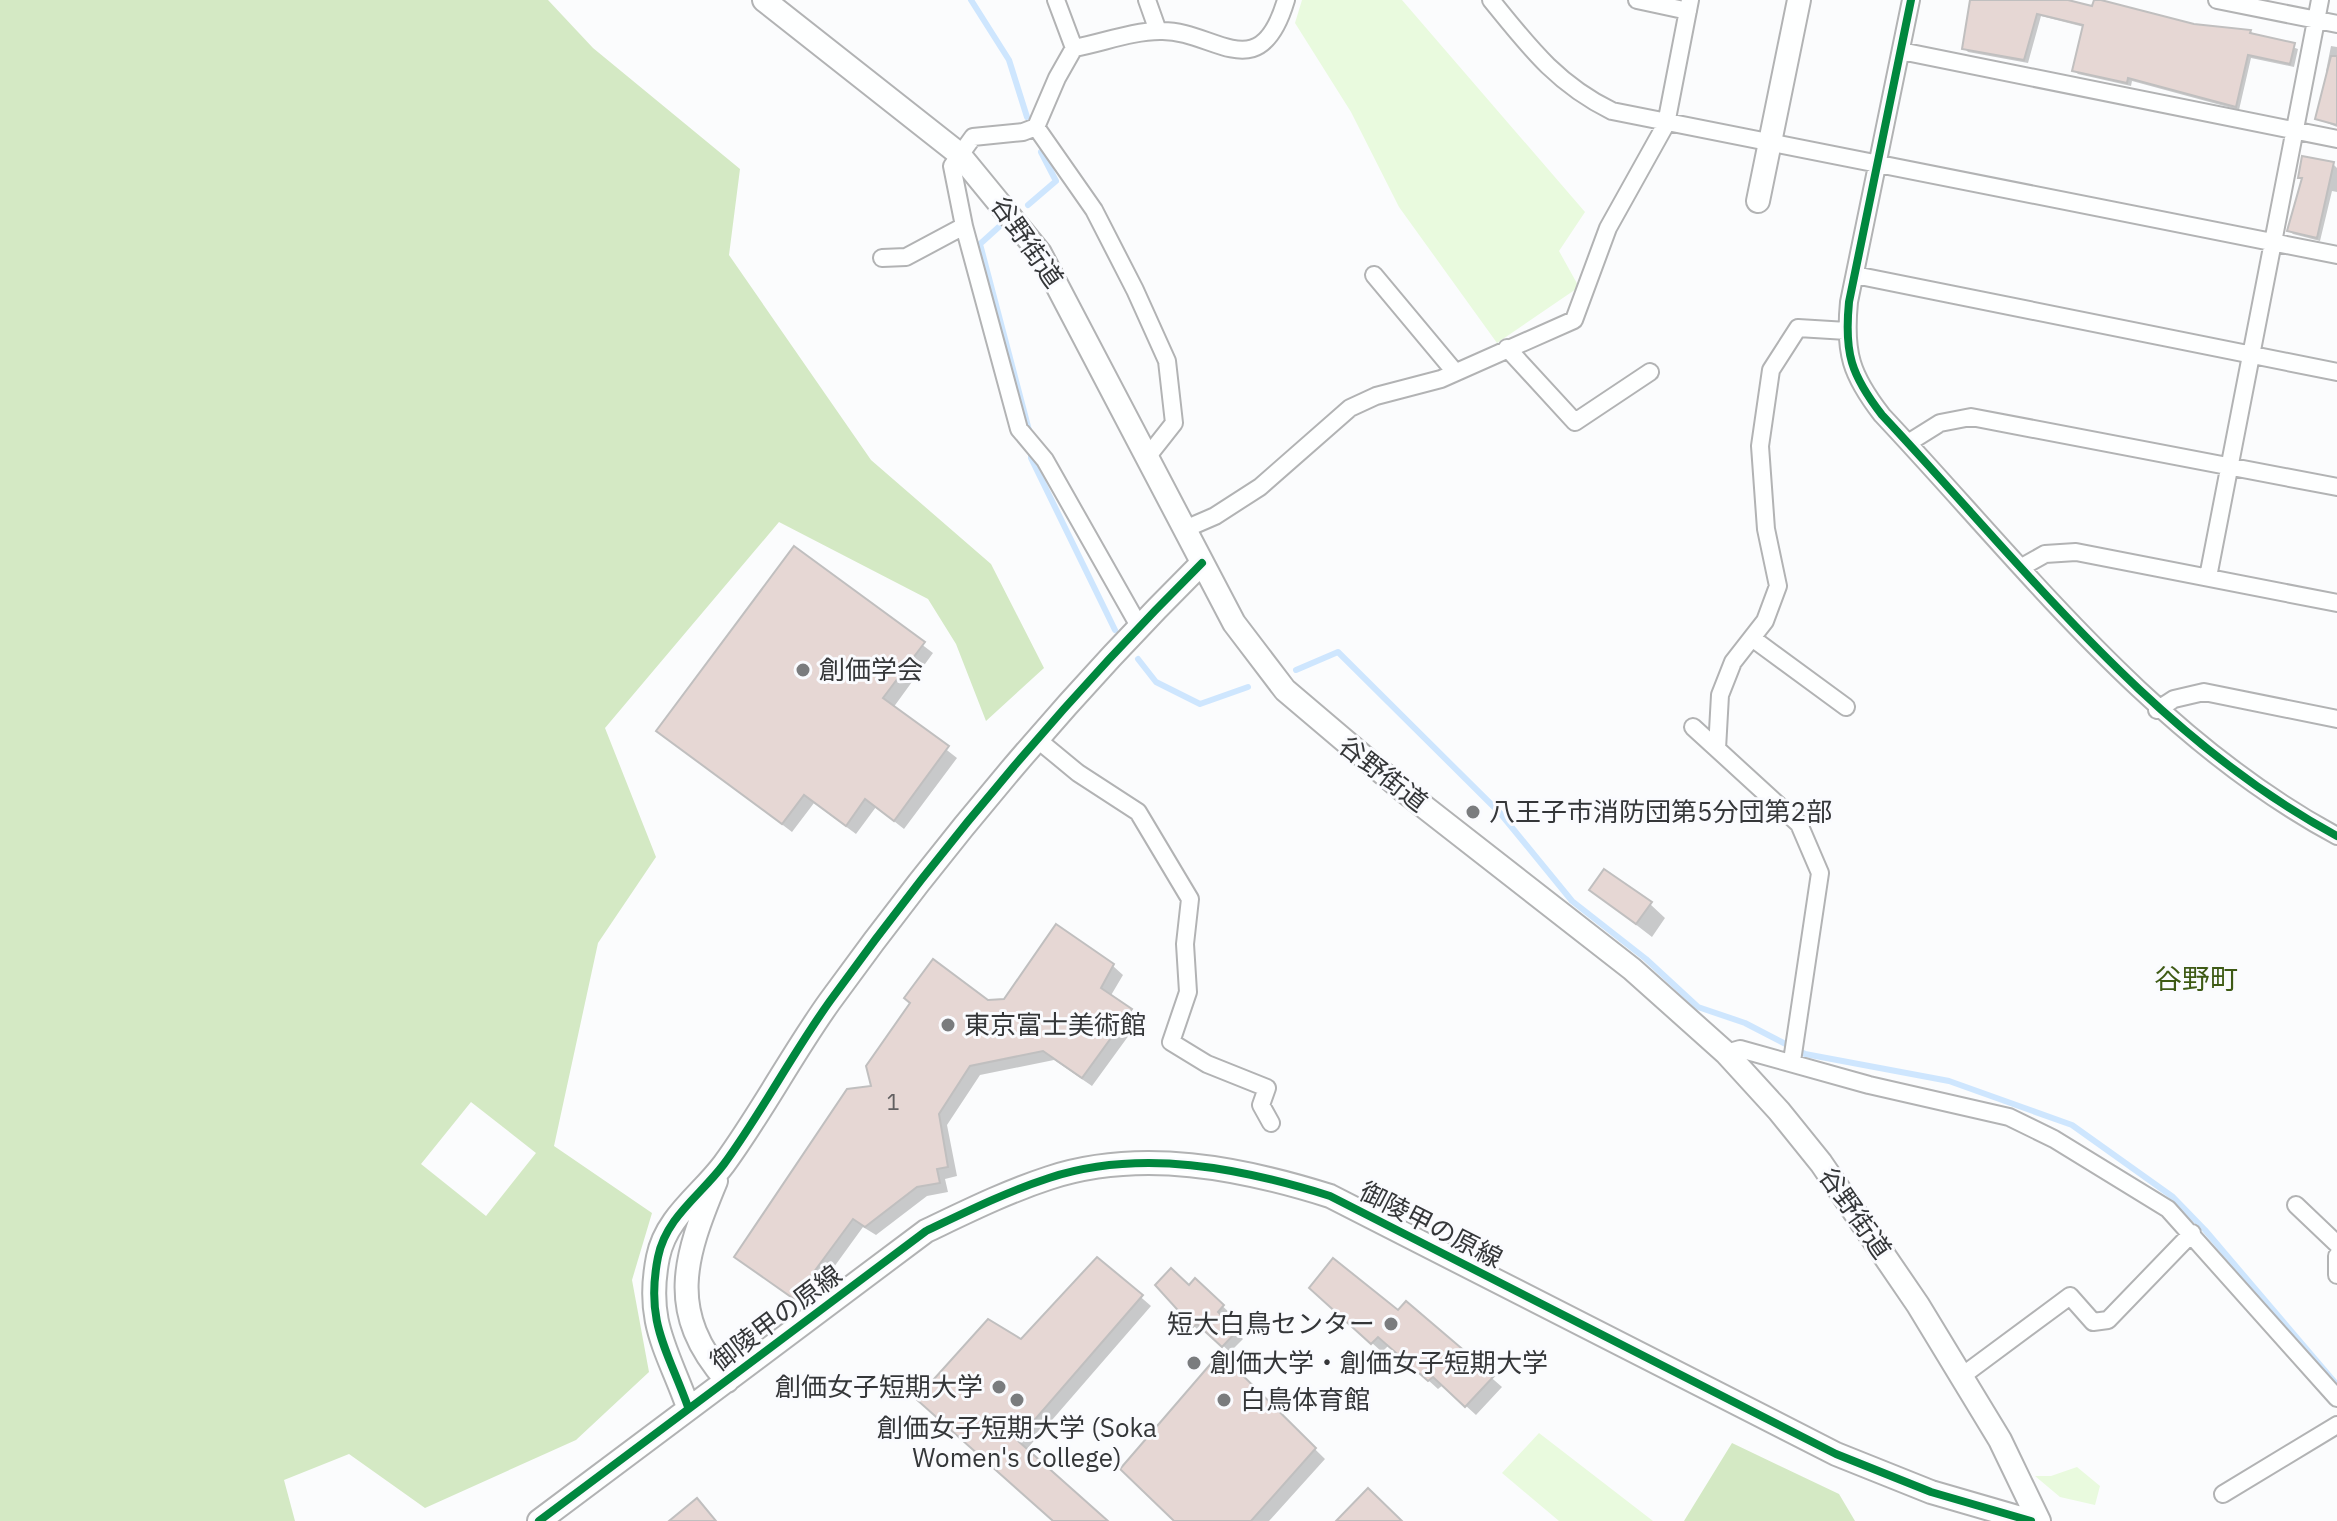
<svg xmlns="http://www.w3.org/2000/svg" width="2337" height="1521" font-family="'IBM Plex Sans','Noto Sans JP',sans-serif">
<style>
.green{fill:#e9fade}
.forest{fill:#d4e9c4;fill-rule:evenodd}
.shadow{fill:#0003}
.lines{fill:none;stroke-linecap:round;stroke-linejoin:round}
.stream{stroke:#cee6fe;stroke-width:6}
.building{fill:#e6d7d4;stroke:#c0bfbf;stroke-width:2}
.street-casing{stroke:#b2b3b4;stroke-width:20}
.secondary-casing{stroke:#b2b3b4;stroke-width:26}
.street{stroke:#feffff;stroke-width:16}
.secondary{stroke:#feffff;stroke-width:22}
.cycleway-casing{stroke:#fafbfe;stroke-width:13}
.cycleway{stroke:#00873e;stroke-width:8}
.poi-dot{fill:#7a7c7e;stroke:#fafbfe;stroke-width:3}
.labels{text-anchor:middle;stroke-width:6;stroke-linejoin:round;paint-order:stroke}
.number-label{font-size:22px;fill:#615f60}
.street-label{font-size:26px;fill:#353739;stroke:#fafbfe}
.poi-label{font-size:26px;fill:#353739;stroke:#fafbfe;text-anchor:start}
.neighbourhood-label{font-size:28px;fill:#3e5a15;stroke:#fafbfe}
</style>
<rect width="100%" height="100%" fill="#fbfcfd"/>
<path class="green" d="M1302 0H1402L1585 212 1559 251 1579 287 1497 343 1399 207 1351 112 1295 23Z
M1539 1433 1653 1521H1559L1502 1473Z
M2077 1467 2100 1486 2095 1505 2060 1497 2035 1476H2051Z"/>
<path class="forest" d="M0 0H548L593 48 740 169 729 255 871 460 991 564 1044 668 986 721 956 644 928 599 779 522 605 728 656 857 598 943 554 1146 652 1213 632 1280 649 1372 576 1440 425 1508 349 1454 284 1480 295 1521H0ZM471 1102 536 1153 486 1216 421 1164Z
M1732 1443 1839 1494 1855 1521H1684Z"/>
<path class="shadow" d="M1971 0H2059L2193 26 2250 32 2298 49 2294 67 2251 58 2239 110 2132 81 2131 86 2078 74 2074 70 2084 27 2041 16 2028 63 1968 52 1964 48Z
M2331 46 2337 47V127L2317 119 2329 74 2326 71Z
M2333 164 2337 168V192L2332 191 2320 241 2293 234 2289 230 2303 180 2300 177Z
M795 548 933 653 893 708 957 758 904 829 876 807 856 834 814 803 792 832 659 731Z
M1591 890 1650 904 1665 918 1652 937Z
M1113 966 1123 975 1110 997 1140 1020 1092 1086 1054 1060 980 1075 947 1125 957 1176 945 1179 948 1192 927 1196 876 1235 863 1227 805 1307 736 1257 874 1088 987 1002 1006 1001Z
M1097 1259 1151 1306 1026 1450 1105 1521H1054L919 1399 1022 1342Z
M1195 1281 1230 1313 1224 1320 1243 1339 1230 1352 1205 1329 1201 1333 1194 1326Z
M1321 1297 1398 1313 1406 1303 1502 1387 1476 1415 1443 1385 1438 1389 1389 1345 1382 1352Z
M1220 1356 1325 1459 1269 1521H1177Z"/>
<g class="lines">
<path class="stream" d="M971 0 1009 60 1027 117
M1028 205 1056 181 1041 152
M1001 225 980 244 1030 434
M1031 450V458L1115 630
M1138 659 1156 682 1200 704 1248 687
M1296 670 1338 652 1500 813 1572 901 1646 959 1698 1007 1745 1023 1805 1054 1949 1081 2072 1125 2173 1197 2205 1230 2337 1385"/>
</g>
<path class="building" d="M1970 0H2068L2092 6 2094 0H2101L2194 24 2251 30 2250 33 2295 43 2290 64 2248 55 2236 107 2128 78 2127 83 2072 71 2083 25 2037 14 2024 60 1962 49Z
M2331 56H2337V125L2315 119Z
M2302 156 2334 162 2317 238 2287 231 2302 178H2298Z
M794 546 925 642 883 698 949 746 894 821 865 799 846 826 804 795 782 824 656 731Z
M1604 869 1652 902 1636 924 1589 890Z
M1056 924 1114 964 1101 988 1132 1009 1082 1078 1043 1051 970 1066 939 1114 948 1167 937 1169 940 1183 917 1187 865 1227 853 1219 794 1299 734 1257 847 1089 871 1086 866 1066 910 1003 904 998 933 959 988 1000 1004 999Z
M1097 1257 1143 1295 1017 1440 1108 1521H1053L916 1399 988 1319 1021 1339Z
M1333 1258 1398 1310 1406 1301 1494 1376 1465 1407 1433 1377 1428 1381 1378 1337 1371 1344 1309 1288Z
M1171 1268 1189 1285 1195 1278 1224 1305 1218 1312 1237 1331 1222 1347 1197 1324 1193 1327 1155 1285Z
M1220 1353 1316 1448 1251 1521H1174L1120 1469Z
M1368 1488 1402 1521H1336Z
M697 1498 716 1521H669Z"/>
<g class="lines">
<g class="street-casing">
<path id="street" d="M1056 0 1074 48 1057 78 1036 127 1094 210 1135 290 1167 361 1174 423 1148 456
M1147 0 1158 31
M1491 0C1529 47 1557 84 1612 111L2337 255
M1637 0 1688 11
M1911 0 1849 302C1844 353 1851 375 1882 415 2023 565 2153 737 2337 836
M2217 0 2337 24
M1074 48C1102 43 1132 31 1160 31 1214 29 1259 91 1286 0
M1901 51 2337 139
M1036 127 1023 132 973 137 952 166 964 226 1019 429 1045 460 1139 626
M882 258 906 257 964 226
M1374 275 1455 372
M1855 275 2337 372
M1507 348 1575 422 1650 372
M1908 443 1940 423 1971 417 2337 487
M1185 529 1215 516 1260 487 1350 408 1376 396 1441 379 1574 320 1608 228 1666 124 1690 0
M2022 567 2045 554 2076 552 2337 603
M2208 577 2320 0
M1752 638 1846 707
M2157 710 2174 699 2204 692 2337 719
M1693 727 1799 824 1820 873 1792 1061
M1038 740 1078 773 1138 812 1190 899 1185 944 1188 992 1171 1042 1207 1064 1267 1088 1261 1105 1271 1123
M1717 749 1720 695 1733 662 1765 621 1778 586 1766 529 1760 446 1771 370 1798 328 1847 331
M1726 1053 1740 1049 1869 1085 2009 1117 2054 1139 2168 1209 2337 1398
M2296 1205 2337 1244
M2337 1256V1275
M1962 1376 2070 1296 2093 1322 2108 1320 2192 1233
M2223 1494 2337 1425"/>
</g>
<g class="secondary-casing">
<path id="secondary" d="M764 0 958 153 1040 253 1234 623 1285 690 1404 791 1632 969 1726 1053 1779 1111 1821 1163 1918 1305 2000 1440 2039 1521
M1758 201 1799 0
M716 1181C684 1258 666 1312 727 1381
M688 1407C667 1349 645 1322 658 1257 666 1217 701 1195 724 1164 762 1112 792 1054 830 1001 942 846 1067 697 1202 563
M539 1521 926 1231C966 1212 1006 1192 1049 1178 1141 1148 1241 1168 1330 1196L1836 1454 1931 1492 2031 1521"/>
</g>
<use href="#street" class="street"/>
<use href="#secondary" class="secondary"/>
<g class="cycleway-casing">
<path id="cycleway" d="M1911 0 1849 302C1844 353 1851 375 1882 415 2023 565 2153 737 2337 836
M688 1407C667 1349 645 1322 658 1257 666 1217 701 1195 724 1164 762 1112 792 1054 830 1001 942 846 1067 697 1202 563
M539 1521 926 1231C966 1212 1006 1192 1049 1178 1141 1148 1241 1168 1330 1196L1836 1454 1931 1492 2031 1521"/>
</g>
<use href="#cycleway" class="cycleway"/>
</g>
<g class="poi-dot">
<circle cx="803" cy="670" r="8"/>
<circle cx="1473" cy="812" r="8"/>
<circle cx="948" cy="1025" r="8"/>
<circle cx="1391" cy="1324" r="8"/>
<circle cx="1194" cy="1363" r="8"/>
<circle cx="999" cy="1387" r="8"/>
<circle cx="1017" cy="1400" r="8"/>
<circle cx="1224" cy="1400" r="8"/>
</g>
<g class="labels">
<g class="number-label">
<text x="893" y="1110">1</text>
</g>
<g class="street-label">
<text transform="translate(1027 242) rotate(55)" y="9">谷野街道</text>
<text transform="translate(1383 774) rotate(38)" y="9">谷野街道</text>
<text transform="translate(1855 1213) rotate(55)" y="9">谷野街道</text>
<text transform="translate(1431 1225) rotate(27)" y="9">御陵甲の原線</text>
<text transform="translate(776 1318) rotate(-37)" y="9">御陵甲の原線</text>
</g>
<g class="poi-label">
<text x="819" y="679">創価学会</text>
<text x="1489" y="821">八王子市消防団第5分団第2部</text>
<text x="964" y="1034">東京富士美術館</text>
<text x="1375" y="1333" text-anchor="end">短大白鳥センター</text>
<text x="1210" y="1372">創価大学・創価女子短期大学</text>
<text x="983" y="1396" text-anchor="end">創価女子短期大学</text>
<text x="1240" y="1409">白鳥体育館</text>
<text x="1017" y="1437" text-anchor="middle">創価女子短期大学 (Soka<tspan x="1017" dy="30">Women's College)</tspan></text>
</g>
<g class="neighbourhood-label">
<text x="2196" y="989">谷野町</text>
</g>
</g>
</svg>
